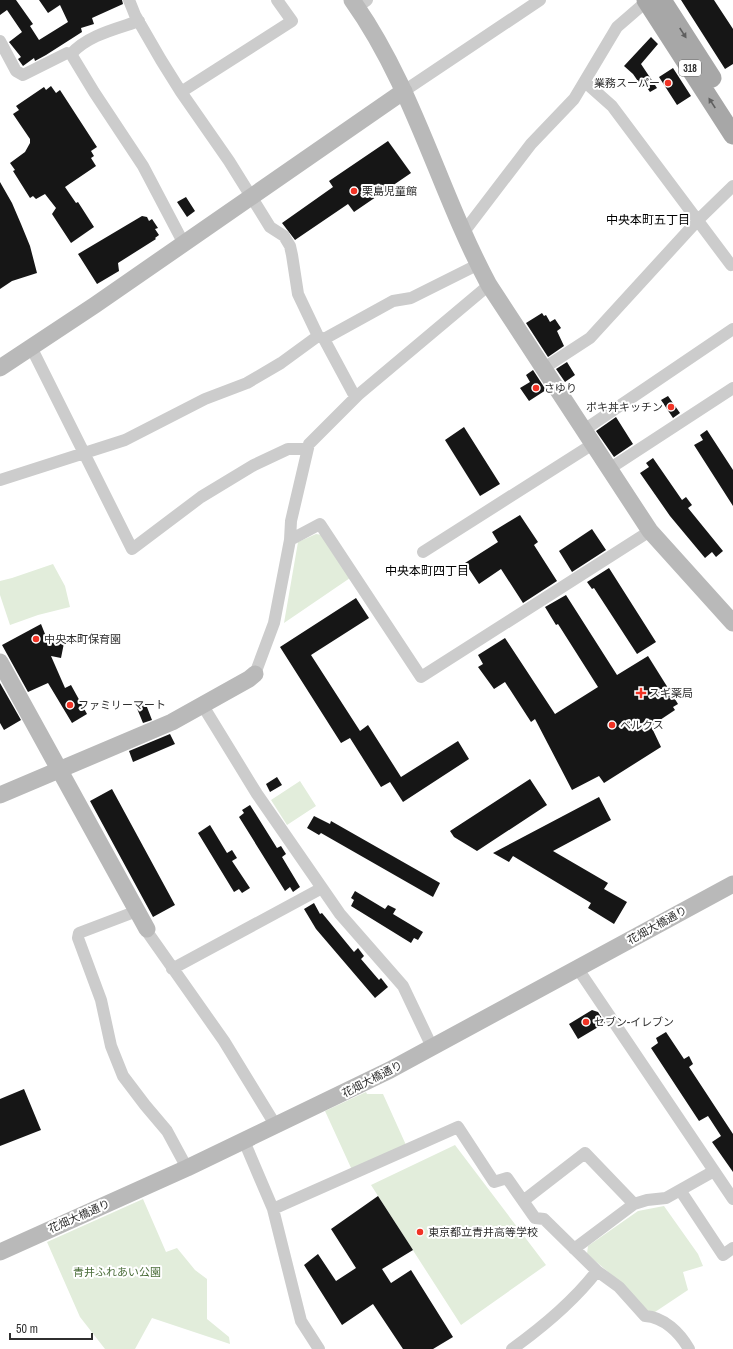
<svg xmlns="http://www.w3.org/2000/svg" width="733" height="1349" font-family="'Archivo Narrow','Noto Sans JP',sans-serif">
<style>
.green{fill:#e2eddb}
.building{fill:#161616}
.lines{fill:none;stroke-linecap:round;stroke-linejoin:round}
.street{stroke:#ccc;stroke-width:12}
.secondary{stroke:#b9b9b9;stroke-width:17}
.primary{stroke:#a7a7a7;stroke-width:19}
.oneway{fill:#5f5f5f}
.poi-dot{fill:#f13325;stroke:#fff;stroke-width:1.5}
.labels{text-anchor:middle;stroke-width:4;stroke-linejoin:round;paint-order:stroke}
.shield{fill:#fff;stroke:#6d6d6d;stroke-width:1}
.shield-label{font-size:10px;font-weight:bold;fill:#2f2f2f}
.poi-label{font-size:11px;fill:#2f2f2f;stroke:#fff;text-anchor:start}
.street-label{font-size:11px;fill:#2f2f2f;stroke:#fff}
.park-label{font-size:11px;fill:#4a6d39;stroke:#fff}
.neighbourhood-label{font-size:12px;fill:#000;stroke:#fff}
</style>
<rect width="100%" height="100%" fill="#fff"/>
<path class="green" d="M316 534 322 535 350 578 284 623 298 542Z
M53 564 65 586 70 607 38 615 10 625 0 595V581L12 578Z
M300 781 316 806 287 825 271 800Z
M366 1092 367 1094H383L406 1145 352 1170 325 1111Z
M455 1145 546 1265 461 1325 371 1185Z
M143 1199 166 1252 177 1248 195 1270 207 1279V1319L229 1337 230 1344 152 1318 135 1349H105L80 1317 47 1242Z
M664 1206 698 1254 703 1266 683 1272 688 1290 655 1312 646 1313 626 1287 587 1254 588 1246 638 1211Z"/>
<path class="building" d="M0 0H16L33 24 30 26 39 40 68 22 60 5 48 13 39 0H122L123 4 92 18 94 24 81 28 82 32 46 55 35 61 34 58 23 66 18 59 21 57 9 42 22 32 7 10 0 15Z
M681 0H714L733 29V64L725 69Z
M651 37 658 44 641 64 657 88 650 92 645 85 642 87 633 74 624 66Z
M673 68 691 96 677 105 659 77Z
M51 86 56 93 60 90 97 147 91 151 94 156 91 158 96 166 65 187 76 203 78 202 94 227 71 243 52 214 56 208 45 194 36 199 33 196 30 198 13 171 15 170 10 163 25 152 30 143V139L13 114 19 110 16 106 44 87 46 90Z
M388 141 411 173 354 212 348 204 295 240 282 223 333 187 329 181Z
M0 182 12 203 21 224 30 246 37 273 12 281 0 289Z
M186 197 195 211 187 217 177 202Z
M142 216 147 217 149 221 152 219 158 228 155 229 159 235 155 238 156 239 118 263 119 271 97 284 78 254Z
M542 313 544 316 546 315 550 322 555 319 561 328 557 331 564 346 548 357 526 323Z
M567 362 575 375 565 382 556 369Z
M533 370 546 390 529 401 520 388 530 382 526 375Z
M668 396 680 413 673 418 661 400Z
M616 417 633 444 614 457 596 431Z
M464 427 500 484 480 496 445 440Z
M707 430 733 470V506L694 445 703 440 700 435Z
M653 458 682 500 686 497 692 505 688 508 723 551 716 557 712 552 705 558 670 516 640 473 649 467 646 463Z
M520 515 538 542 534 545 557 581 523 603 501 569 479 584 465 563 498 542 492 532Z
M592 529 606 550 572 572 559 551Z
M609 568 656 642 637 654 594 588 592 589 587 582Z
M566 595 617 675 648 656 678 704 673 707 675 710 651 726 661 747 604 783 599 776 572 790 535 719 531 722 505 682 494 689 478 667 483 664 478 655 505 638 555 714 598 687 558 624 556 625 545 607Z
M356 598 369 618 311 655 360 731 368 725 401 777 458 741 469 759 403 802 390 782 381 787 350 738 341 743 280 647Z
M41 624 45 634 65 638 61 658 51 656 65 688 71 685 87 714 72 723 48 683 28 692 2 645Z
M0 683 21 720 4 730 0 723Z
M145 702 152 720 143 723 136 706Z
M170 734 175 744 133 762 129 751Z
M277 777 282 785 270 792 266 784Z
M530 779 547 805 477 851 454 837 450 831Z
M112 789 175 905 153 917 90 801Z
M599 797 611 820 553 851 608 883 604 889 627 902 614 924 588 908 591 903 513 856 509 862 493 853Z
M250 805 277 848 281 846 286 854 282 857 300 887 293 892 290 887 285 891 239 817 244 813 242 810Z
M314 816 330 824 331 821 440 883 433 897 321 833 319 835 307 828Z
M210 825 227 853 232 850 237 858 232 861 250 888 242 893 239 889 234 892 198 833Z
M355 891 385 909 388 905 396 909 393 914 423 932 418 940 414 938 411 943 351 906 354 900 351 898Z
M314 903 320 914 322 913 354 952 358 948 364 956 361 959 379 980 381 978 388 987 375 998 316 929 304 909Z
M592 1010 598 1012 605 1023 578 1039 569 1024Z
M666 1032 684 1059 689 1056 693 1064 689 1067 733 1134V1172L712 1142 721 1136 708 1116 699 1121 651 1048 658 1043 656 1038Z
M24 1089 41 1130 0 1146V1099Z
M378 1196 413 1250 382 1269 391 1283 411 1270 453 1337 433 1349H403L373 1304 342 1325 304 1265 318 1254 336 1281 356 1268 331 1229Z"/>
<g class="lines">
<path class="street" d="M129 0 135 15 161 60 181 92 229 161 270 227 284 236 290 246 292 255 298 294 318 336 324 339 353 393 358 395
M357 7 367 0
M0 41 16 71 23 75 67 53 71 54 94 92 143 166 184 244
M71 54C88 35 116 29 139 21
M585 82 612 106 731 265 733 264
M404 91 540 0
M181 92 292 21 277 0
M463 233 531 144 574 99 617 27 647 1
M324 339 393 301 411 298 477 265
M31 347 132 549 201 497 254 465 288 449H306
M544 368 590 338 698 220 733 186
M584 430 733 329
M609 469 733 388
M0 480 125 440 205 399 247 383 281 363 318 336
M290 540 320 524 421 677 650 531
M423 552 593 444
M255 674 274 623 290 540 291 521 309 444 358 395 489 285
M203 706 257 794 340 914 403 986 432 1047
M137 911 79 933 78 938 101 1000 111 1046 123 1076 145 1105 167 1131 187 1168
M147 929 148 933 224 1041 276 1126
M172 969 322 888
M578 969 733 1199
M244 1141 273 1209 301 1321 319 1349
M680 1190 723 1255 733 1248
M523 1201 585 1153 634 1204
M273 1209 458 1127 494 1182 507 1178 535 1218 544 1219 597 1271 619 1287 645 1316C664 1317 680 1333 689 1349
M574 1249 634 1204 647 1200 666 1198 714 1171
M512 1349C544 1326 573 1302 597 1271"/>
<path class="secondary" d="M352 0C414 87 439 192 489 285L650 531 733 623
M0 368 95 305 404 91
M0 662 147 929
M0 795 172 722 249 679 255 674
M0 1252 187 1168 390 1070 733 884"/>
<path class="primary" d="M646 0 733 135
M662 0 712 78"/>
</g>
<defs><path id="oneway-solid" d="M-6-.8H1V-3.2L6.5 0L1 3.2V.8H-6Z"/></defs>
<g class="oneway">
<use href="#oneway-solid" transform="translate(683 33) rotate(57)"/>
<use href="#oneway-solid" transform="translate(712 103) rotate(-123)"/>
</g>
<g class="poi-dot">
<circle cx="668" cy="83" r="4"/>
<circle cx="354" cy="191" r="4"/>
<circle cx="536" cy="388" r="4"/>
<circle cx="671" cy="407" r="4"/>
<circle cx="36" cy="639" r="4"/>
<path d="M639 687h4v4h4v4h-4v4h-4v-4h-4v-4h4z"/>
<circle cx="70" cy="705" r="4"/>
<circle cx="612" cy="725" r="4"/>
<circle cx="586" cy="1022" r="4"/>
<circle cx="420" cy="1232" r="4"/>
</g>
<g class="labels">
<rect class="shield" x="679" y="60" width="22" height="16" rx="3"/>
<g class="shield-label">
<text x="690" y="72">318</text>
</g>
<g class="poi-label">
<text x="660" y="87" text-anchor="end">業務スーパー</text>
<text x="362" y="195">栗島児童館</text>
<text x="544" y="392">さゆり</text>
<text x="663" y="411" text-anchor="end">ポキ丼キッチン</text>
<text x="44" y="643">中央本町保育園</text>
<text x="649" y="697">スギ薬局</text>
<text x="78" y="709">ファミリーマート</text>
<text x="620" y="729">ベルクス</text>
<text x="594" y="1026">セブン-イレブン</text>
<text x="428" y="1236">東京都立青井高等学校</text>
</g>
<g class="street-label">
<text transform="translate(657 925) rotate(-29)" y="4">花畑大橋通り</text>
<text transform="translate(372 1079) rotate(-27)" y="4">花畑大橋通り</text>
<text transform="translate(79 1216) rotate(-24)" y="4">花畑大橋通り</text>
</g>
<g class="park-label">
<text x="117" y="1276">青井ふれあい公園</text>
</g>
<g class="neighbourhood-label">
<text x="648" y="224">中央本町五丁目</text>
<text x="427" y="575">中央本町四丁目</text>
</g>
</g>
<path d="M10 1333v6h82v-6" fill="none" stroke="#2f2f2f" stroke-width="2"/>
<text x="16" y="1333" font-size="12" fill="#2f2f2f" stroke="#ffffff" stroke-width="3" paint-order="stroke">50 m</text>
</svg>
